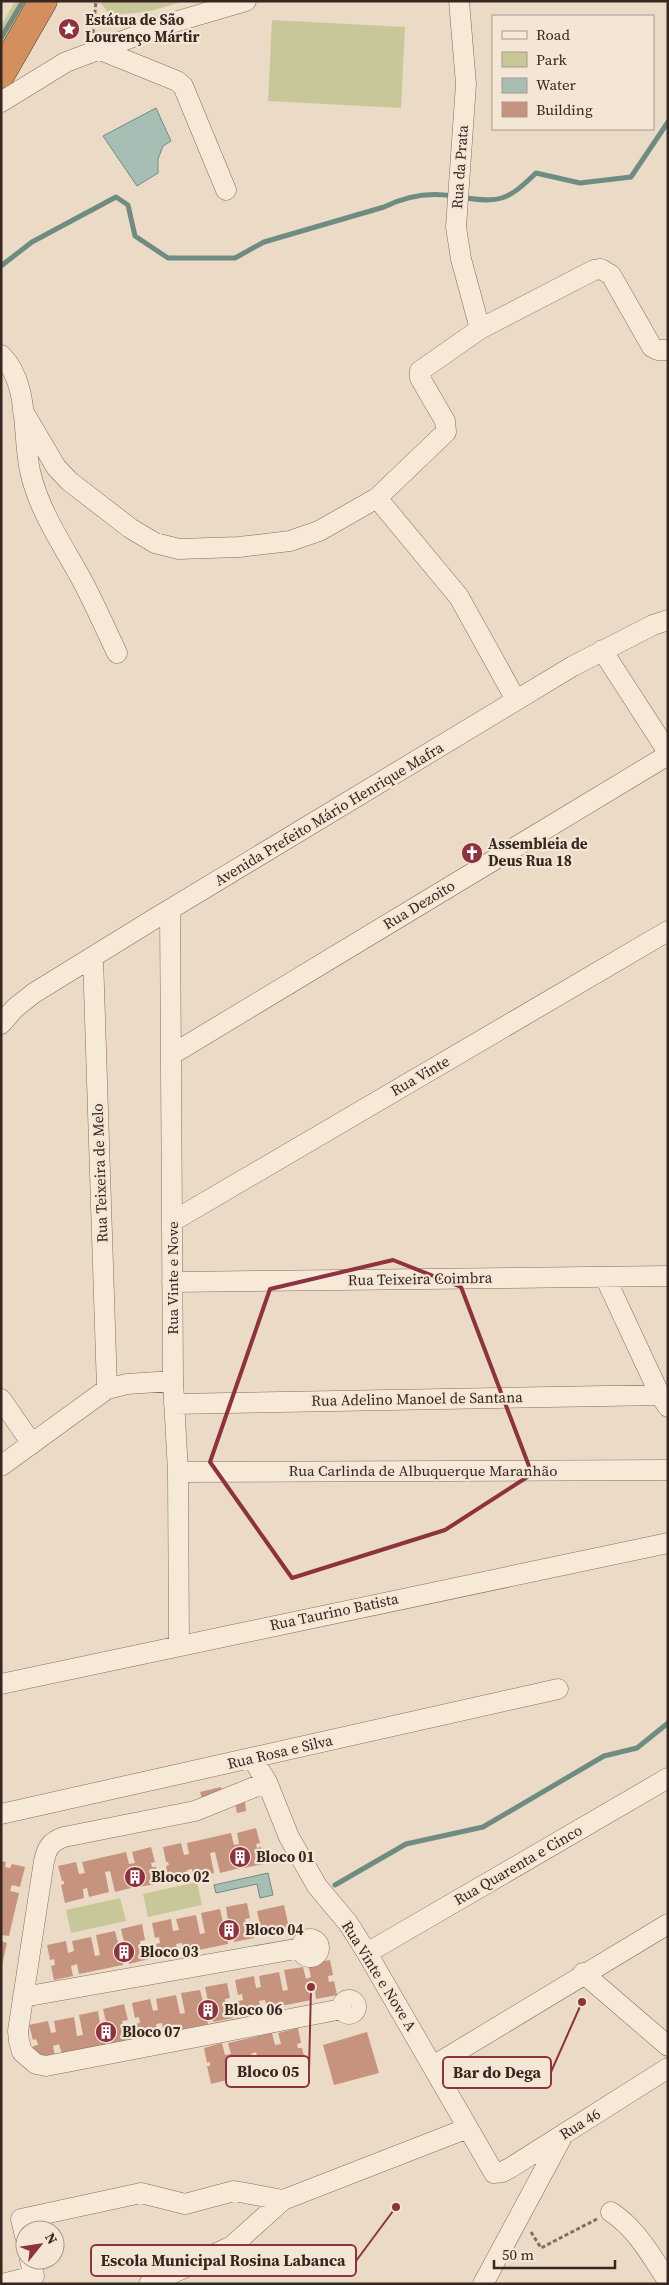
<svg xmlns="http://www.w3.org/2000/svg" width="669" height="2285" font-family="'Source Serif 4',serif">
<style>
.green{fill:#c8c79a}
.water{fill:#a7beb4;stroke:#6e8c81}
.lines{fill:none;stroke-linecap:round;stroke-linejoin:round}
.stream{stroke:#6e8c81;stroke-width:5}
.building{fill:#c6937e}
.minor-casing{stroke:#846d5d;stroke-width:21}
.highway-casing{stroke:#523c31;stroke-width:29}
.path{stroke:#846d5d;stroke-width:3;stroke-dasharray:4 2.5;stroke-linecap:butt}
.minor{stroke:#f6e9d8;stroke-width:20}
.highway{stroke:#d3905d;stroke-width:28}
.marked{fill:none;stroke:#8e323f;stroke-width:4;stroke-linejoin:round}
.labels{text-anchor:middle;stroke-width:4.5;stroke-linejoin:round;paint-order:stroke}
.poi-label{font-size:15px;font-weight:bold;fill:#362720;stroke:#f3e6d5;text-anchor:start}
.street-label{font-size:15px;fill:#362720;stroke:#f3e6d5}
.leader{fill:none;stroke:#8e323f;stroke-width:2}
.callout-dot{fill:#8e323f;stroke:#f3e6d5;stroke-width:2}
.callout{fill:#f3e6d5;stroke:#8e323f;stroke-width:2}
.callout-label{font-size:16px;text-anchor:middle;font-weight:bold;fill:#362720}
</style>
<rect width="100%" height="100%" fill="#ebdbc6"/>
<path class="green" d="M15 1H35L1 59V26Z
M99 1H185L147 12 110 15Z
M272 20 405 27 401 108 268 101Z
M197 1882 202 1905 148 1917 143 1894Z
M120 1898 126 1921 71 1933 66 1910Z"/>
<path class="water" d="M156 108 171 141 163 146 158 159V173L137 186 103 136Z
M268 1873 273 1895 260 1898 257 1884 216 1893 214 1885Z"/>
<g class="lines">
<path class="stream" d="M1 38 23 1
M461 197C500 204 508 200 536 173L580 183 631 177 668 122
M1 266 32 242 116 197 128 205 135 236 168 258H235L264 242 384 207C406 196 429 192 453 196
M335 1885 406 1844 483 1827 604 1756 637 1748 668 1723"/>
</g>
<path class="building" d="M221 1787 223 1796 203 1801 200 1792Z
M245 1802 246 1811 237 1813 235 1804Z
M256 1828 260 1843 256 1844 257 1848 261 1847 264 1864 244 1868 242 1860 238 1861 240 1868 220 1873 215 1852 210 1853 214 1873 193 1877 192 1869 187 1870 189 1879 169 1883 166 1866 169 1865 168 1862H166L163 1847 181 1843 184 1855 189 1854 187 1843 231 1833 234 1845 239 1844 237 1833Z
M151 1847 155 1862 151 1863 152 1867H156L160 1883 139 1887 138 1879 134 1880 135 1887 115 1892 110 1871 105 1872 109 1892 89 1897 87 1888 83 1889 84 1898 65 1903 61 1885 64 1884V1881H62L58 1866 76 1862 79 1874 85 1873 82 1862 126 1852 129 1864 135 1863 132 1852Z
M1 1861 6 1862 5 1867 10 1868 12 1864 25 1867 20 1887 12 1885 10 1891 19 1893 9 1936 1 1935Z
M247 1903 250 1918 245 1919 246 1925 251 1924 254 1938 234 1942 232 1933 227 1935 228 1944 184 1953 182 1943 176 1944 178 1954 159 1958 156 1944 160 1943 159 1937 155 1938 152 1923 171 1919 173 1931 179 1930 176 1919 196 1915 200 1934 205 1933 201 1913 220 1909 223 1922 228 1921 226 1907Z
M284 1905 289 1928 262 1934 257 1911Z
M142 1924 145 1940 140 1941 141 1947 146 1946 149 1959 129 1964 127 1955 122 1956 123 1965 79 1974 77 1964 71 1966 73 1976 54 1980 51 1966 55 1965 54 1959 50 1960 47 1945 66 1941 68 1953 74 1951 72 1941 91 1937 95 1956 100 1955 96 1935 115 1931 118 1943 124 1942 121 1929Z
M1 1941 7 1943 2 1965H1Z
M330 1960 333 1975 328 1976 329 1982 334 1981 337 1995 316 1999 315 1990 309 1992 311 2000 267 2009 265 2000 259 2001 261 2011 241 2015 238 2001 243 2000 242 1994 238 1995 235 1980 254 1976 256 1988 261 1987 259 1976 279 1972 283 1991 288 1990 284 1970 303 1967 306 1979 311 1977 308 1964Z
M227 1983 230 1998 225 1999 226 2005 231 2004 233 2018 213 2022 212 2013 206 2015 208 2024 164 2033 162 2023 156 2024 158 2034 138 2038 135 2024 140 2023 139 2017 135 2018 132 2003 150 1999 153 2011 158 2010 156 1999 176 1995 180 2014 185 2013 181 1993 200 1990 203 2002 208 2001 205 1987Z
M124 2004 128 2020 122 2021 124 2027 128 2026 131 2040 111 2044 109 2035 104 2036 106 2045 62 2054 59 2044 53 2046 55 2056 36 2060 33 2046 38 2045 36 2039 33 2040 29 2025 48 2021 51 2033 56 2032 54 2021 74 2017 77 2036 83 2035 79 2015 98 2011 100 2024 106 2022 103 2009Z
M298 2028 301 2043 297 2044 298 2048H302L306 2064 286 2068 284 2060 280 2061 281 2068 261 2073 256 2052 251 2054 256 2073 235 2078 233 2070H229L231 2079 211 2084 207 2066H210V2062L207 2063 204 2048 222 2043 225 2055 231 2054 228 2043 272 2033 275 2045 281 2044 278 2033Z
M367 2032 379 2073 334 2085 323 2045Z"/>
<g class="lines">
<g class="minor-casing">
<path id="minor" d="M459 1 466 84 456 227 461 259 480 329
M98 49 177 81 183 86 226 190
M1 102 66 62 168 24 246 1
M1 355C30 383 22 434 30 471 39 512 65 548 84 584 96 607 106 630 117 653
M23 411 56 467 69 481 130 528 155 543 179 549 239 547 290 541 319 531 377 498 446 432 445 421 420 378V371L480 329 594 270 601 269 611 275 652 347 658 350H668
M377 498 459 597 516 700
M602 650 668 752
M170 910 173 1381 178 1472 179 1646
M93 957 107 1389
M1 1024 15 1008 34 993 154 919 573 666 653 625 668 620
M171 1055 668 755
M173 1221 668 931
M605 1277 660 1395 668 1407
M172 1282 668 1276
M1 1399 32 1444
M174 1404 660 1395
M1 1466 107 1389 127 1384 173 1381
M178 1472 668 1470
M1 1684 668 1543
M252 1758 267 1782 289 1837 317 1886 348 1923 367 1953 494 2173 502 2172 510 2168 668 2068
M267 1782 195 1811 64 1837C50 1842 47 1848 44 1861L18 2031 19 2041 22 2052 36 2064 46 2066 342 2009
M1 1814 558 1689
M301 1948a9 9 0 1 1 18 0a9 9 0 1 1-18 0Z
M367 1953 668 1778
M583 1973 668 2046
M23 1997 301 1948
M342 2007a7 7 0 1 1 14 0a7 7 0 1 1-14 0Z
M433 2066 668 1924
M611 2212C637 2229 651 2256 668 2281
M25 2236 21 2219 141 2193 185 2204 234 2191 283 2200
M2 2284 34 2276 30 2260
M149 2284 232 2246 283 2200 468 2128
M483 2284 563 2135"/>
</g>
<g class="highway-casing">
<path id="highway" d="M1 74 43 1"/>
</g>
<path class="path" d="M93 33 96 1
M531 2232 541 2248 597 2219"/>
<use href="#minor" class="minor"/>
<use href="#highway" class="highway"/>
</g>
<path class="marked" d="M393 1260 461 1287 532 1474 445 1530 292 1578 210 1462 270 1289Z"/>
<defs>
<g id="sight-disc" transform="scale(1.125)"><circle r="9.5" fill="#8e323f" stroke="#f3e6d5"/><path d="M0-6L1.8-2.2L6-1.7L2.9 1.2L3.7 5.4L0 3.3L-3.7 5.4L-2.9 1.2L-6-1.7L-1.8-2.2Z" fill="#fff"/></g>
<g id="church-disc" transform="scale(1.125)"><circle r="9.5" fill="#8e323f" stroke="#f3e6d5"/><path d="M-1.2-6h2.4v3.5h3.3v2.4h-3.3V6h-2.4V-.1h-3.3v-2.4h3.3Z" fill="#fff"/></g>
<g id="building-disc" transform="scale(1.125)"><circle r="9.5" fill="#8e323f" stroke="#f3e6d5"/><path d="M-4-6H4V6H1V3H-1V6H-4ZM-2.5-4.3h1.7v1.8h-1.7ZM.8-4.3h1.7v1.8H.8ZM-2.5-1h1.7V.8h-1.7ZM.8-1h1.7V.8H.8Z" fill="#fff"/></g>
</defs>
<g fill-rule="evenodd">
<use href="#sight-disc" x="69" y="29"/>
<use href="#church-disc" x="472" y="853"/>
<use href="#building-disc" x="240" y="1857"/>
<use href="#building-disc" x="135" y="1877"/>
<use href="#building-disc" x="229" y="1930"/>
<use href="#building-disc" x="124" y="1952"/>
<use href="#building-disc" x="208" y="2010"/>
<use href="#building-disc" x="106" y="2032"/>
</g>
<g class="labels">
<g class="poi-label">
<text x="85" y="25">Estátua de São<tspan x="85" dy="17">Lourenço Mártir</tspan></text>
<text x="488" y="849">Assembleia de<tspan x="488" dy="17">Deus Rua 18</tspan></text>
<text x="256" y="1862">Bloco 01</text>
<text x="151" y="1882">Bloco 02</text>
<text x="245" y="1935">Bloco 04</text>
<text x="140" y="1957">Bloco 03</text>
<text x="224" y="2015">Bloco 06</text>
<text x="122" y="2037">Bloco 07</text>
</g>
<g class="street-label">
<text transform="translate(460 167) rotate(-86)" y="5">Rua da Prata</text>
<text transform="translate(329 814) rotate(-31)" y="5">Avenida Prefeito Mário Henrique Mafra</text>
<text transform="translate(419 905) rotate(-31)" y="5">Rua Dezoito</text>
<text transform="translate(420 1076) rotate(-30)" y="5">Rua Vinte</text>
<text transform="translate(100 1173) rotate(-92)" y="5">Rua Teixeira de Melo</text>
<text transform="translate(173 1278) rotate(-90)" y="5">Rua Vinte e Nove</text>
<text transform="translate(420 1279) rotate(-1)" y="5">Rua Teixeira Coimbra</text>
<text transform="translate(417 1399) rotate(-1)" y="5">Rua Adelino Manoel de Santana</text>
<text x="423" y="1476">Rua Carlinda de Albuquerque Maranhão</text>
<text transform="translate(334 1612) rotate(-12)" y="5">Rua Taurino Batista</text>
<text transform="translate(280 1752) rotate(-13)" y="5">Rua Rosa e Silva</text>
<text transform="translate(518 1865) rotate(-30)" y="5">Rua Quarenta e Cinco</text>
<text transform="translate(379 1976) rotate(58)" y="5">Rua Vinte e Nove A</text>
<text transform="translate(580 2124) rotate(-32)" y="5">Rua 46</text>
</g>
</g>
<path class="leader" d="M311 1987L309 2071M582 2002L551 2072M396 2207L356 2261"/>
<g class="callout-dot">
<circle cx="311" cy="1987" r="5"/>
<circle cx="582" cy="2002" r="5"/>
<circle cx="396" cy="2207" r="5"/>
</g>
<g class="callout">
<rect x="226" y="2056" width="83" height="31" rx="5"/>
<rect x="443" y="2057" width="108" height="31" rx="5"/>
<rect x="91" y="2245" width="265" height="31" rx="5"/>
</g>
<g class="callout-label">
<text x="268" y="2077">Bloco 05</text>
<text x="497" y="2078">Bar do Dega</text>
<text x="223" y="2266">Escola Municipal Rosina Labanca</text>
</g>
<rect width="669" height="2285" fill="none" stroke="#362720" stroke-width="5"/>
<rect x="492" y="15" width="162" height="115" fill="#f3e6d5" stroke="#a79a8d"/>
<rect x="502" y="31" width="25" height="8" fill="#f6e9d8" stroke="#a79a8d"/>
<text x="536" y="40" font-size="15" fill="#362720">Road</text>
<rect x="502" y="52" width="25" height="15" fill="#c8c79a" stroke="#a79a8d"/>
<text x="536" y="65" font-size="15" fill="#362720">Park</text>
<rect x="502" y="78" width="25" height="15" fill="#a7beb4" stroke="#a79a8d"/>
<text x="536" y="90" font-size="15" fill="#362720">Water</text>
<rect x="502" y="102" width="25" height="15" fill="#c6937e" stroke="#a79a8d"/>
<text x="536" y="115" font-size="15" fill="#362720">Building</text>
<g transform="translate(40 2245) rotate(60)"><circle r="24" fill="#f3e6d5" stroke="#a79a8d"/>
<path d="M0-4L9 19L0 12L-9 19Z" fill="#8e323f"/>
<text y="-8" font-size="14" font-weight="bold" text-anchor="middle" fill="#362720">N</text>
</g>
<path d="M494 2260v8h121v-8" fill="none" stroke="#362720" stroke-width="2.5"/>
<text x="502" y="2260" font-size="15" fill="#362720" stroke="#f3e6d5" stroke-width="4" paint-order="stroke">50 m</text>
</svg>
